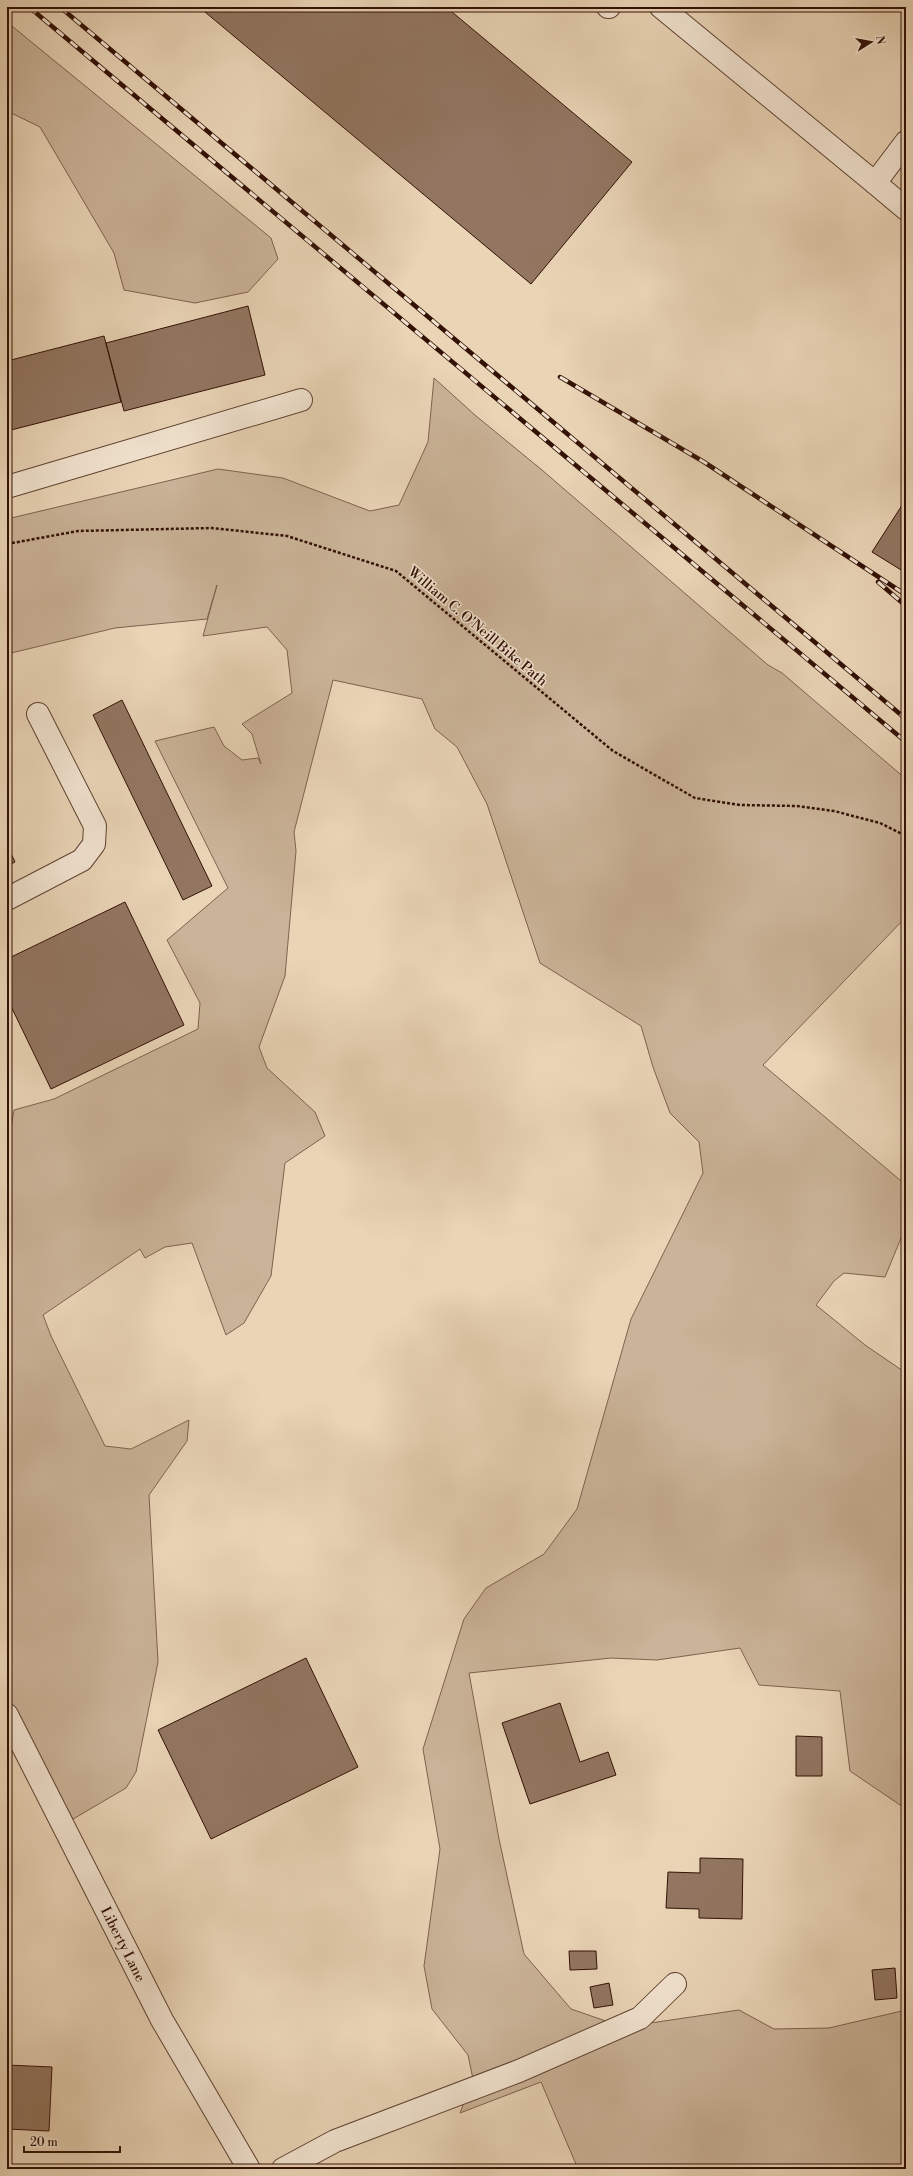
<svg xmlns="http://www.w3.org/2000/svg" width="913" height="2176" font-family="'Libre Bodoni',serif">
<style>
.green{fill:#cab398;stroke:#7e624e}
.building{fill:#927661;stroke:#331105}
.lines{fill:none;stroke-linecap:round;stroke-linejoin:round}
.minor-casing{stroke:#604231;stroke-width:24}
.path{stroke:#331105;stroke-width:2.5;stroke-dasharray:3 2;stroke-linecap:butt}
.minor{stroke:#f1e3d0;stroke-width:22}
.rail-casing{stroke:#331105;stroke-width:4.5}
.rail{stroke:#f1e3d0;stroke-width:3;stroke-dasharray:9;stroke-linecap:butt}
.labels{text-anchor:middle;stroke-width:3;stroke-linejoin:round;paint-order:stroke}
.street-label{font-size:14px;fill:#331105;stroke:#f1e3d0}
</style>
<rect width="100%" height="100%" fill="#e9d4b6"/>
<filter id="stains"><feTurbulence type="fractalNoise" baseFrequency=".005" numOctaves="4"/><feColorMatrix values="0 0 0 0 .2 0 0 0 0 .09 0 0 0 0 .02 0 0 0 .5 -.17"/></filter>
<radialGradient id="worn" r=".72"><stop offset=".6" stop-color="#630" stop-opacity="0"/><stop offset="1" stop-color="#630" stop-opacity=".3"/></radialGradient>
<path class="green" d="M7 22 271 238 278 259 248 292 195 303 124 290 114 253 40 127 7 111Z
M434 378 476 416 542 470 768 665 782 673 906 779V917L763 1065 906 1185V1226L885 1277 844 1273 834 1281 816 1305 865 1345 906 1373V1809L850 1771 840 1691 759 1685 740 1648 657 1660 611 1658 469 1673 499 1839 524 1954 571 2009 623 2027 739 2010 774 2029 829 2028 906 2010V2169H578L541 2082 460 2113 473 2079 468 2055 432 2009 424 1966 440 1849 423 1749 464 1619 486 1588 544 1554 577 1509 631 1319 703 1173 699 1142 670 1113 653 1067 641 1026 540 963 487 804 457 747 435 729 422 699 333 680 294 832 296 851 285 976 259 1047 267 1068 315 1112 325 1136 285 1163 271 1276 244 1323 226 1335 192 1243 165 1247 145 1258 140 1249 43 1315 51 1336 105 1446 131 1449 189 1420 187 1441 149 1495 158 1662 136 1772 126 1788 68 1822 7 1709V1130L11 1128 14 1110 54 1099 198 1029 200 1003 167 940 228 888 155 741 214 727 224 746 242 760 258 758 261 764 252 734 242 724 292 693 287 650 267 627 203 636 217 585 207 619 115 628 7 654V519L218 469 283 478 370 511 399 505 428 442Z"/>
<path class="building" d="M199 7H446L632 162 531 284Z
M248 306 265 375 124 411 106 343Z
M104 336 121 402 7 431V361Z
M906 499V573L872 552Z
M122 700 212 886 183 900 93 715Z
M7 845 15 862 7 866Z
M125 902 184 1025 51 1089 7 998V959Z
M306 1658 358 1767 211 1839 158 1730Z
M560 1703 580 1762 608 1752 616 1775 530 1804 502 1723Z
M796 1736 822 1737V1776H796Z
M700 1858 743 1859 742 1919 699 1918V1909L666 1908 668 1872 700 1873Z
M569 1951H596L597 1969 570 1970Z
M895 1968 897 1998 875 2000 872 1970Z
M609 1983 613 2005 594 2008 590 1987Z
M7 2065 52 2067 49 2131 7 2129Z"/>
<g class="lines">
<g class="minor-casing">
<g id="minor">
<path d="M608 7H609"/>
<path d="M661 7 875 183 906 142"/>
<path d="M875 183 906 209"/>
<path d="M7 487 301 400"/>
<path d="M7 899 82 860 94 844 95 826 38 714"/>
<path id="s1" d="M7 1715 162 2020 249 2169"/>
<path d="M283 2169 335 2141 519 2071 640 2018 675 1984"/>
</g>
</g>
<path class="path" d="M7 544 78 531 212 528 287 536 396 571 613 751 695 798 740 805 797 806 834 811 880 823 906 836"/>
<use href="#minor" class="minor"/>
<g class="rail-casing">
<path id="rail" d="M29 7 906 742
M60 7 906 719
M560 377 704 462 906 595
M878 582 906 606"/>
</g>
<use href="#rail" class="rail"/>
</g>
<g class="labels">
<g class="street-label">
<text transform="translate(478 626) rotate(40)" y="5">William C. O'Neill Bike Path</text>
<text dy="5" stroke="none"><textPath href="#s1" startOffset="257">Liberty Lane</textPath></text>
</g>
</g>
<rect width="913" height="2176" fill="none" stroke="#e9d4b6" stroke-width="24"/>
<rect x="8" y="8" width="897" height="2160" fill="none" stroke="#331105" stroke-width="2"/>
<rect x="12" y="12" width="889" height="2152" fill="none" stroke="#331105"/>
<g transform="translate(871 42) rotate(79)" stroke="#f1e3d0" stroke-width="3" paint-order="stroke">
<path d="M0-3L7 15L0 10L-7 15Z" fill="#331105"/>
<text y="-6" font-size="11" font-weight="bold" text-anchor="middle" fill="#331105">N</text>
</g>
<path d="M24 2146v6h96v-6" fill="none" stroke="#331105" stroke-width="2"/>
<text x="30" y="2146" font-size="12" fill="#331105" stroke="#f1e3d0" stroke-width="3" paint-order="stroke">20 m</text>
<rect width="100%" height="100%" filter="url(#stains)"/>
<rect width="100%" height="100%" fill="url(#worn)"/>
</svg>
